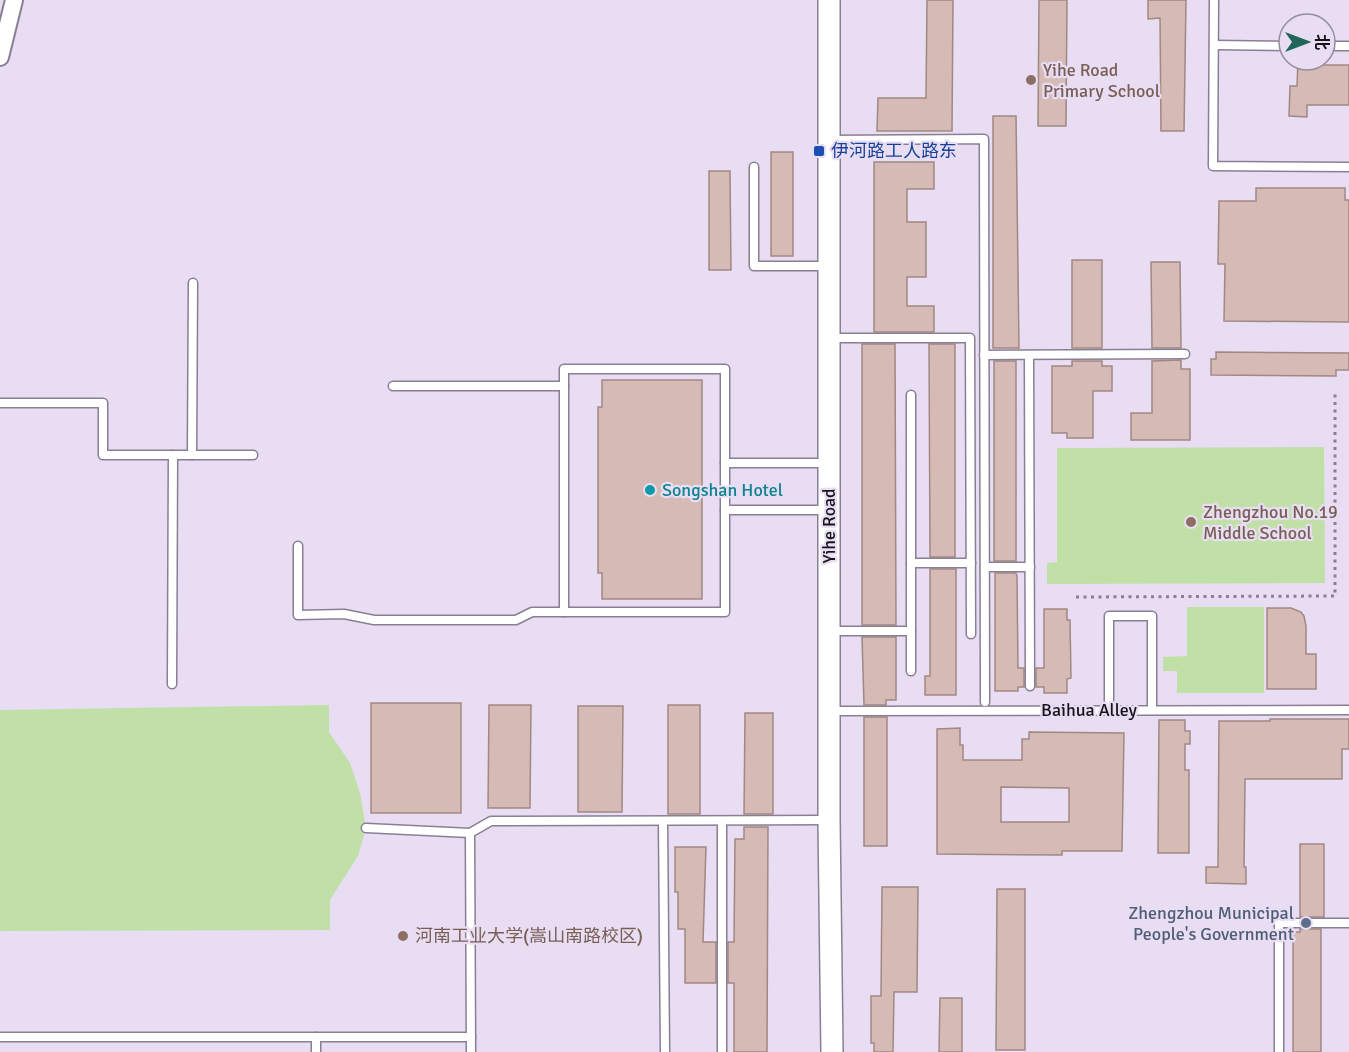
<svg xmlns="http://www.w3.org/2000/svg" width="1349" height="1052" font-family="Signika,'Noto Sans SC',sans-serif">
<rect width="100%" height="100%" fill="#e8ddf3"/>
<g fill="#c0e0a8">
<path d="M 1324,447 L 1325,583 L 1047,584 L 1047,563 L 1057,562 L 1057,448 Z"/>
<path d="M 1187,607 L 1264,607 L 1264,693 L 1177,693 L 1177,671 L 1163,671 L 1163,657 L 1187,656 Z"/>
<path d="M 329,705 L 329,732 L 350,763 L 360,793 L 366,828 L 358,856 L 330,900 L 330,930 L 0,931 L 0,710 Z"/>
</g>
<g fill="#d5bab5" stroke="#a18882" stroke-width="1.5" fill-rule="evenodd">
<path d="M 927,0 L 953,0 L 952,131 L 877,131 L 878,98 L 926,98 Z"/>
<path d="M 1039,0 L 1067,0 L 1066,126 L 1038,126 Z"/>
<path d="M 1148,0 L 1186,0 L 1184,131 L 1161,131 L 1160,18 L 1148,19 Z"/>
<path d="M 1298,60 L 1310,60 L 1316,65 L 1349,65 L 1349,105 L 1307,105 L 1307,117 L 1289,116 L 1290,86 L 1297,86 Z"/>
<path d="M 993,116 L 1016,116 L 1019,348 L 993,348 Z"/>
<rect x="771" y="152" width="22" height="104"/>
<path d="M 874,162 L 934,162 L 934,189 L 907,189 L 907,222 L 926,222 L 926,277 L 907,277 L 907,306 L 934,306 L 934,332 L 874,332 Z"/>
<path d="M 709,171 L 730,171 L 731,270 L 709,270 Z"/>
<path d="M 1256,188 L 1345,188 L 1345,200 L 1349,200 L 1349,322 L 1224,321 L 1225,264 L 1218,264 L 1219,201 L 1256,201 Z"/>
<rect x="1072" y="260" width="30" height="88"/>
<path d="M 1151,262 L 1180,262 L 1181,348 L 1152,348 L 1152,346 Z"/>
<path d="M 862,344 L 895,344 L 896,625 L 862,625 Z"/>
<path d="M 929,344 L 955,344 L 955,557 L 930,557 Z"/>
<path d="M 1216,352 L 1349,353 L 1349,370 L 1336,370 L 1336,376 L 1211,375 L 1211,359 L 1216,359 Z"/>
<path d="M 1181,360 L 1181,369 L 1190,369 L 1190,440 L 1131,440 L 1131,413 L 1152,413 L 1152,361 Z"/>
<rect x="994" y="361" width="22" height="200"/>
<path d="M 1072,361 L 1102,361 L 1102,366 L 1112,366 L 1112,391 L 1093,391 L 1093,438 L 1067,438 L 1067,433 L 1052,433 L 1052,366 L 1072,366 Z"/>
<path d="M 602,380 L 702,380 L 702,599 L 602,599 L 602,573 L 598,573 L 598,407 L 602,407 Z"/>
<path d="M 930,569 L 956,569 L 956,695 L 925,695 L 925,676 L 930,676 Z"/>
<path d="M 995,573 L 1016,573 L 1017,576 L 1018,668 L 1024,668 L 1024,687 L 1018,687 L 1018,691 L 995,691 Z"/>
<path d="M 1267,608 L 1291,608 L 1301,612 L 1304,616 L 1306,626 L 1306,654 L 1316,654 L 1316,689 L 1267,689 Z"/>
<path d="M 1044,609 L 1067,609 L 1067,620 L 1070,620 L 1071,678 L 1067,679 L 1067,693 L 1044,693 L 1044,687 L 1036,687 L 1036,668 L 1044,668 Z"/>
<path d="M 862,637 L 896,637 L 896,700 L 886,700 L 886,705 L 864,705 Z"/>
<rect x="371" y="703" width="90" height="110"/>
<path d="M 489,705 L 531,705 L 530,808 L 488,808 Z"/>
<rect x="668" y="705" width="32" height="109"/>
<path d="M 578,706 L 623,706 L 622,812 L 578,812 Z"/>
<path d="M 745,713 L 773,713 L 773,814 L 744,814 Z"/>
<rect x="864" y="717" width="23" height="129"/>
<path d="M 1270,719 L 1349,719 L 1349,749 L 1342,749 L 1342,779 L 1245,779 L 1244,867 L 1246,867 L 1246,884 L 1206,883 L 1206,867 L 1218,867 L 1219,721 L 1270,721 Z"/>
<path d="M 1159,720 L 1185,720 L 1185,731 L 1190,731 L 1190,744 L 1185,744 L 1185,770 L 1189,770 L 1189,853 L 1158,853 Z"/>
<path d="M 960,728 L 960,745 L 963,745 L 963,760 L 1022,760 L 1022,739 L 1029,739 L 1029,732 L 1124,733 L 1122,851 L 1062,851 L 1062,855 L 937,854 L 937,729 ZM 1001,787 L 1069,788 L 1069,822 L 1001,822 Z"/>
<path d="M 744,827 L 768,827 L 767,1052 L 734,1052 L 734,983 L 728,983 L 728,942 L 734,942 L 735,839 L 744,839 Z"/>
<rect x="1300" y="844" width="24" height="73"/>
<path d="M 675,847 L 706,847 L 703,942 L 716,942 L 716,983 L 685,983 L 685,929 L 678,929 L 678,892 L 675,892 Z"/>
<path d="M 882,887 L 918,887 L 917,992 L 894,992 L 893,1052 L 874,1052 L 874,1043 L 871,1043 L 871,996 L 881,996 Z"/>
<path d="M 997,889 L 1025,889 L 1025,1050 L 996,1050 Z"/>
<path d="M 1300,929 L 1321,929 L 1321,1052 L 1293,1052 L 1293,932 L 1300,932 Z"/>
<path d="M 940,998 L 962,998 L 962,1052 L 939,1052 Z"/>
</g>
<g fill="none" stroke-linecap="round" stroke-linejoin="round">
<g stroke="#897f93" stroke-width="11">
<g id="service">
<path d="M 1214,0 L 1213,166 L 1349,167"/>
<path d="M 1214,45 L 1289,46"/>
<path d="M 1325,46 L 1349,46"/>
<path d="M 830,140 L 984,139 L 985,702"/>
<path d="M 754,167 L 754,266 L 828,266"/>
<path d="M 829,338 L 970,338 L 971,634"/>
<path d="M 984,355 L 1185,354"/>
<path d="M 1029,355 L 1030,686"/>
<rect x="564" y="369" width="161" height="243"/>
<path d="M 393,386 L 564,386"/>
<path d="M 911,395 L 911,671"/>
<path d="M 0,403 L 103,403 L 103,455 L 253,455"/>
<path d="M 192,455 L 193,283"/>
<path d="M 725,463 L 829,463"/>
<path d="M 725,510 L 829,510"/>
<path d="M 298,546 L 298,615 L 344,614 L 374,620 L 516,620 L 532,612 L 564,612"/>
<path d="M 911,563 L 971,563"/>
<path d="M 985,567 L 1030,567"/>
<path d="M 831,631 L 911,631"/>
<path d="M 172,684 L 173,455"/>
<path d="M 1109,710 L 1109,616 L 1152,616 L 1152,710"/>
<path d="M 830,711 L 1349,710"/>
<path d="M 663,821 L 665,1052"/>
<path d="M 722,821 L 722,1052"/>
<path d="M 366,828 L 470,833 L 491,821 L 829,820"/>
<path d="M 470,833 L 471,1052"/>
<path d="M 0,1037 L 471,1037"/>
<path d="M 316,1052 L 316,1037"/>
<path d="M 1279,1052 L 1279,923 L 1349,923"/>
</g>
</g>
<g stroke="#897f93" stroke-width="20">
<path id="minor" d="M 0,57 L 14,0"/>
</g>
<g stroke="#897f93" stroke-width="24">
<path id="tertiary" d="M 829,0 L 829,820 L 832,1052"/>
</g>
<path stroke="#888090" stroke-width="3" stroke-dasharray="3 4.5" stroke-linecap="butt" d="M 1076,597 L 1335,596 L 1335,390"/>
<use href="#service" stroke="#fff" stroke-width="8"/>
<use href="#minor" stroke="#fff" stroke-width="16"/>
<use href="#tertiary" stroke="#fff" stroke-width="21"/>
</g>
<g fill="#8d6e63" stroke="#e8ddf3" stroke-width="2">
<circle cx="1031" cy="80" r="6"/>
<circle cx="1191" cy="522" r="6"/>
<circle cx="403" cy="936" r="6"/>
</g>
<rect fill="#1a4fb4" stroke="#e8ddf3" stroke-width="2" x="813" y="145" width="12" height="12" rx="3"/>
<circle fill="#0f9aa8" stroke="#e8ddf3" stroke-width="2" cx="650" cy="490" r="6"/>
<circle fill="#5c6f8a" stroke="#e8ddf3" stroke-width="2" cx="1306" cy="923" r="6"/>
<g text-anchor="middle" dominant-baseline="central" stroke-width="4.5" stroke-linejoin="round" paint-order="stroke">
<g font-size="18" fill="#785e54" stroke="#e8ddf3" text-anchor="start">
<text x="1043" y="70">Yihe Road<tspan x="1043" dy="21">Primary School</tspan></text>
<text x="1203" y="512">Zhengzhou No.19<tspan x="1203" dy="21">Middle School</tspan></text>
<text x="415" y="936">河南工业大学(嵩山南路校区)</text>
</g>
<g font-size="18" fill="#164399" stroke="#e8ddf3" text-anchor="start">
<text x="831" y="151">伊河路工人路东</text>
</g>
<g font-size="18" fill="#0d838f" stroke="#e8ddf3" text-anchor="start">
<text x="662" y="490">Songshan Hotel</text>
</g>
<g font-size="18" fill="#18141c" stroke="#e8ddf3">
<text transform="translate(829 526) rotate(-90)">Yihe Road</text>
<text x="1089" y="710">Baihua Alley</text>
</g>
<g font-size="18" fill="#4e5e75" stroke="#e8ddf3" text-anchor="end">
<text x="1294" y="913">Zhengzhou Municipal<tspan x="1294" dy="21">People's Government</tspan></text>
</g>
</g>
<g transform="translate(1307 42) rotate(90)"><circle r="28" fill="#e8ddf3" stroke="#958d9d" stroke-width="1.5"/>
<path d="M0-4.5L10 22L0 15L-10 22Z" fill="#20665a"/>
<text y="-9" font-size="16" font-weight="bold" text-anchor="middle" fill="#18141c">北</text>
</g>
</svg>
